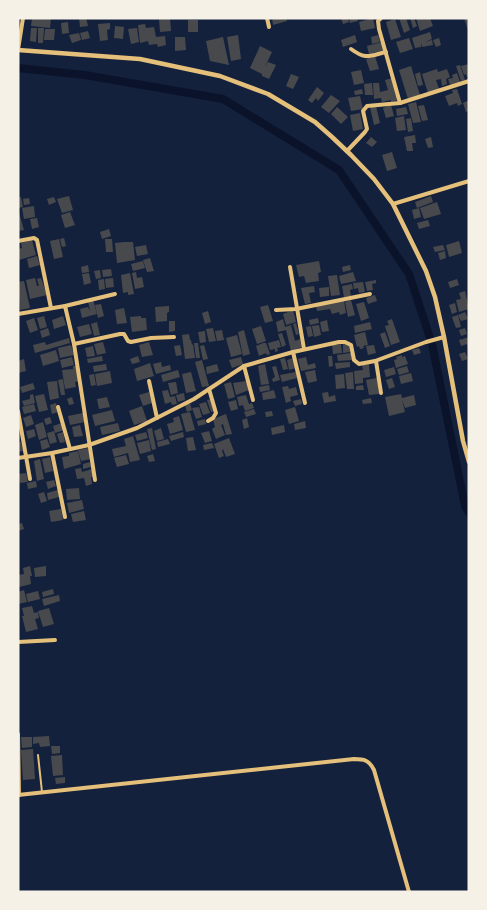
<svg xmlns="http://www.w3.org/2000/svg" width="487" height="910" font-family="'Source Serif 4',serif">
<rect width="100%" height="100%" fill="#14213d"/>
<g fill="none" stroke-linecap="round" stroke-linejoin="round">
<path stroke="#0b132b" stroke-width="8" d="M 18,68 L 85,75 L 223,99 L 339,170 L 409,274 L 432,344 L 465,506 L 469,513"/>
</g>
<g fill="#48494c">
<path d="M 32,18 L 51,18 L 50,28 L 31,26 Z"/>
<path d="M 79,18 L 86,18 L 88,26 L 80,27 Z"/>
<path d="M 170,18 L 171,31 L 160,32 L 159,19 Z"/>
<path d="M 272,18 L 286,18 L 287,21 L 273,25 Z"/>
<path d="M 341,18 L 348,18 L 349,22 L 343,24 Z"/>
<path d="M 349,18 L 357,18 L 358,21 L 350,23 Z"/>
<path d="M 373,18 L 375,28 L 361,31 L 359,22 Z"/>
<path d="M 399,18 L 406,18 L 410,30 L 404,33 Z"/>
<path d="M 410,18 L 414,18 L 417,26 L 413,28 Z"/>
<path d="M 416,18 L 430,18 L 433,26 L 420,31 Z"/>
<path d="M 464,18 L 469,18 L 469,33 Z"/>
<path d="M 395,19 L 401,37 L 391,40 L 386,22 Z"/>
<rect x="188" y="20" width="10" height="12"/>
<path d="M 68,22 L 69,33 L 62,34 L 61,23 Z"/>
<path d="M 110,23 L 110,29 L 107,30 L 108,40 L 100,41 L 98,24 Z"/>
<path d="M 145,24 L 146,28 L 154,27 L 156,37 L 165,36 L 166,45 L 158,47 L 157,44 L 149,45 L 148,41 L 140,43 L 138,25 Z"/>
<path d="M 115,26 L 124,27 L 123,39 L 114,38 Z"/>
<path d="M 31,28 L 37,28 L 36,42 L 30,41 Z"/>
<path d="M 38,28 L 44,28 L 43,43 L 38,43 Z"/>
<path d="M 137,28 L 139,42 L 131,44 L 128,29 Z"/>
<path d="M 45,29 L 55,29 L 54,40 L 44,40 Z"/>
<path d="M 88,31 L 90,38 L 82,40 L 80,33 Z"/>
<path d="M 430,32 L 432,39 L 425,42 L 432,40 L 433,45 L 422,47 L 421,43 L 421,47 L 415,48 L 412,38 Z"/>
<path d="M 79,33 L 81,40 L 72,43 L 69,35 Z"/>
<path d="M 238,35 L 241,59 L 231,61 L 227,37 Z"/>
<path d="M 355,35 L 357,42 L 343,47 L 341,40 Z"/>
<path d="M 378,35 L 380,42 L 372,44 L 371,37 Z"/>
<path d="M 175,37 L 185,37 L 186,50 L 175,51 Z"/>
<path d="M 223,37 L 229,65 L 210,61 L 206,41 Z"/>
<path d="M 409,38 L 413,49 L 400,53 L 396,42 Z"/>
<path d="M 439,38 L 441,45 L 436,47 L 433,40 Z"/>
<path d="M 382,42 L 384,50 L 369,54 L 367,46 Z"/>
<path d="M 260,46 L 272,52 L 265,67 L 268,62 L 276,65 L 269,79 L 262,76 L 262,74 L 250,68 Z"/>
<path d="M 375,56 L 379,69 L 370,71 L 366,59 Z"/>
<path d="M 469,64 L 469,81 L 466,74 L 464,75 L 461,66 Z"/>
<path d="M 460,65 L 465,80 L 461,81 L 456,66 Z"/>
<path d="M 411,66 L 420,95 L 408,99 L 399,70 Z"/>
<path d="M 437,69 L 438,72 L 447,69 L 450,77 L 446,79 L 447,84 L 442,86 L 441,79 L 436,80 L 439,89 L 428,93 L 422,74 Z"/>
<path d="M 361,70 L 364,83 L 354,85 L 351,72 Z"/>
<path d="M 420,72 L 423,85 L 418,86 L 415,74 Z"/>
<path d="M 457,73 L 460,82 L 450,85 L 448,79 L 453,78 L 452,75 Z"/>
<path d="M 291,74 L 299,77 L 293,89 L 286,86 Z"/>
<path d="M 393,78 L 398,100 L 391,102 L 391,100 L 382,102 L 381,98 L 374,99 L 373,83 L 379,83 L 380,92 L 388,90 L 385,80 Z"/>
<path d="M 372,83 L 373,95 L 365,95 L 364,84 Z"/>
<path d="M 317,87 L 324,93 L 318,101 L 316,98 L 312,103 L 308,100 Z"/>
<path d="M 362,89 L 363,94 L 355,95 L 354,91 Z"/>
<path d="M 457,89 L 462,104 L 458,106 L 457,103 L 449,106 L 445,96 L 453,93 L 452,90 Z"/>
<path d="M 331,95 L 340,101 L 329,113 L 321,107 Z"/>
<path d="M 360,96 L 363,109 L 351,111 L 348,98 Z"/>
<path d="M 469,100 L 469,111 L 466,112 L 463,103 Z"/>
<path d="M 416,102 L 421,122 L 413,123 L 408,104 Z"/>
<path d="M 391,105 L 394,116 L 386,118 L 383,108 Z"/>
<path d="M 424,105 L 428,120 L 422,121 L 418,106 Z"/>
<path d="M 376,106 L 380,123 L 374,125 L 370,107 Z"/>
<path d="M 337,107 L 348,117 L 341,124 L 331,114 Z"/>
<path d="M 406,107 L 408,114 L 397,116 L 396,109 Z"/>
<path d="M 360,113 L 363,129 L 353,131 L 350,115 Z"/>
<path d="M 404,116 L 406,130 L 397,131 L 395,118 Z"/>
<path d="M 411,118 L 413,131 L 408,132 L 406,119 Z"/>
<path d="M 415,135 L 416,143 L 412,143 L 413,151 L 407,151 L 404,137 Z"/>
<path d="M 371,137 L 377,142 L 372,147 L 366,143 Z"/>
<path d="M 431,137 L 433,147 L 428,148 L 425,139 Z"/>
<path d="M 392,152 L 397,168 L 387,171 L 382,155 Z"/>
<path d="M 69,196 L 73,210 L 62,213 L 57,199 Z"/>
<path d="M 431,196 L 433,202 L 417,208 L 415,202 Z"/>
<path d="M 21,197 L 23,207 L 18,208 L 18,198 Z"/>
<path d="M 54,197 L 56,202 L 49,205 L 47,199 Z"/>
<path d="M 29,198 L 30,204 L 24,205 L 23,199 Z"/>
<path d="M 437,202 L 441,214 L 424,219 L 420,208 Z"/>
<path d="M 34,206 L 35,217 L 24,219 L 22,208 Z"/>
<path d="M 419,208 L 421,217 L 414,219 L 412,210 Z"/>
<path d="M 18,209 L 24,230 L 18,231 Z"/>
<path d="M 70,212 L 75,225 L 65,228 L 61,215 Z"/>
<path d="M 37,218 L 39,227 L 32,229 L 30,219 Z"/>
<path d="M 428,220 L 430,226 L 419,229 L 417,223 Z"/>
<path d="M 109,229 L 111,236 L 102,239 L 100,232 Z"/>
<path d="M 64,238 L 66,246 L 62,247 L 60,239 Z"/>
<path d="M 59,239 L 63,257 L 54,259 L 50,241 Z"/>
<path d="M 105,239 L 112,239 L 113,252 L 106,252 Z"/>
<path d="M 32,240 L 36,255 L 19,260 L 18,249 L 22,248 L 21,243 Z"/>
<path d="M 459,241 L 462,253 L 449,257 L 446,245 Z"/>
<path d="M 124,242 L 133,242 L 135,260 L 117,263 L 115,243 Z"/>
<path d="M 146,245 L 148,254 L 137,256 L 135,247 Z"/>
<path d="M 443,245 L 445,250 L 435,252 L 433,247 Z"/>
<path d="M 445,251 L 446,258 L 440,260 L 438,253 Z"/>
<path d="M 37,256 L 40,265 L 29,268 L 27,259 Z"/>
<path d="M 150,258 L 154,271 L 147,272 L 143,260 Z"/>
<path d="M 143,261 L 145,268 L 133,271 L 131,264 Z"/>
<path d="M 319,261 L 321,272 L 318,273 L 319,281 L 306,283 L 304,276 L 299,277 L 296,265 Z"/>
<path d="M 88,265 L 89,272 L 82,273 L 81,267 Z"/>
<path d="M 350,265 L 351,270 L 343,272 L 342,267 Z"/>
<path d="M 111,269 L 112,276 L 103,277 L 102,270 Z"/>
<path d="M 100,270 L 101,278 L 96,279 L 94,271 Z"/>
<path d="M 136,272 L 137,278 L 142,277 L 144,287 L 135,289 L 132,273 Z"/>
<path d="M 353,272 L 356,281 L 341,284 L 339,276 Z"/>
<path d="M 89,273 L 91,283 L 84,285 L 82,274 Z"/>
<path d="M 130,273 L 134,294 L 128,295 L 128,292 L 123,293 L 121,275 Z"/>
<path d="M 337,275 L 340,295 L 331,296 L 328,276 Z"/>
<path d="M 35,278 L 37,286 L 39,286 L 37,279 L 41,278 L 47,295 L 30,299 L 26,280 Z"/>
<path d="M 113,278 L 114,287 L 106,288 L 105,279 Z"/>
<path d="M 104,279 L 105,289 L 99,290 L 98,280 Z"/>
<path d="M 457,279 L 459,285 L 450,288 L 448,282 Z"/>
<path d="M 376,280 L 376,283 L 372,284 L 373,290 L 367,291 L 365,282 Z"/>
<path d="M 24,281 L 30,308 L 20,310 L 18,282 Z"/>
<path d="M 363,282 L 365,292 L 359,293 L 358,288 L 354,289 L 353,283 Z"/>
<path d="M 352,284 L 353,289 L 350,290 L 351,296 L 344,297 L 342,286 Z"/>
<path d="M 314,286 L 315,292 L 309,293 L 311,303 L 305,304 L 301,288 Z"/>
<path d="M 329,287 L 329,296 L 320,297 L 319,288 Z"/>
<path d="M 465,291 L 469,309 L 459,312 L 456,300 L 461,299 L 459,293 Z"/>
<path d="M 375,295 L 377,301 L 368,304 L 366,298 Z"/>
<path d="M 93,299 L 97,314 L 82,318 L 80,309 L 88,307 L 90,311 L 88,301 Z"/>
<path d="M 351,300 L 355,315 L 348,317 L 345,302 Z"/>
<path d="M 344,301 L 346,313 L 340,315 L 339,312 L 332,314 L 330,309 L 317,311 L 316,306 Z"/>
<path d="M 364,302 L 369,318 L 361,321 L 356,304 Z"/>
<path d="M 455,303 L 457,312 L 452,314 L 449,305 Z"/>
<path d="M 101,304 L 104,316 L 98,318 L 95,305 Z"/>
<path d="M 268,305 L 273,321 L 265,323 L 260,307 Z"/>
<path d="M 169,306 L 169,312 L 167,313 L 167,321 L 156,322 L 155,307 Z"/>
<path d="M 124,308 L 127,323 L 117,324 L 115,310 Z"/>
<path d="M 293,310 L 296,322 L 286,325 L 283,314 Z"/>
<path d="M 208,311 L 211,322 L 205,324 L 202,313 Z"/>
<path d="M 465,312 L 468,319 L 461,321 L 458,315 Z"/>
<path d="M 458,315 L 461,327 L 456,328 L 452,317 Z"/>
<path d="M 44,316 L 47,327 L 40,329 L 37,318 Z"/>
<path d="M 63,316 L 66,325 L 54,329 L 52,320 Z"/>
<path d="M 141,316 L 141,318 L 146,318 L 147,330 L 132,332 L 130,317 Z"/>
<path d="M 34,318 L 38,330 L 30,333 L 26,321 Z"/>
<path d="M 318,318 L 319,323 L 310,325 L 309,320 Z"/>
<path d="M 283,319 L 285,327 L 291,325 L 295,341 L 300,339 L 302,347 L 291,351 L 286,330 L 278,332 L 276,322 Z"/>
<path d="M 392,319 L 400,342 L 391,345 L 385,326 L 389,325 L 387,321 Z"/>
<path d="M 327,320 L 329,331 L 322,332 L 320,322 Z"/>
<path d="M 169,321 L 175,321 L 175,331 L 169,332 Z"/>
<path d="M 97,322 L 100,335 L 94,336 L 91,324 Z"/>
<path d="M 370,322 L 372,329 L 355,333 L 354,326 Z"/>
<path d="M 296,323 L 299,334 L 296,335 L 293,324 Z"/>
<path d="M 89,324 L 92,334 L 80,337 L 77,327 Z"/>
<path d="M 319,325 L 321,335 L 314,337 L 312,326 Z"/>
<path d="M 261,326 L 266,341 L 257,344 L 252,329 Z"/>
<path d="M 311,326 L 313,336 L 308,337 L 306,327 Z"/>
<path d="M 48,328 L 50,335 L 42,338 L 40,331 Z"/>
<path d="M 213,328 L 216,341 L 209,342 L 206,329 Z"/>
<path d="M 465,328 L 467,334 L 461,336 L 459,330 Z"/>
<path d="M 222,330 L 224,340 L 217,341 L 215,331 Z"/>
<path d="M 244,330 L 250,354 L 243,356 L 238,332 Z"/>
<path d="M 205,331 L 206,342 L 200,343 L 198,332 Z"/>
<path d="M 365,332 L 368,345 L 363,346 L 364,348 L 360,349 L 359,346 L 357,347 L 354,335 Z"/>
<path d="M 385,332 L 390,346 L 385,348 L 380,334 Z"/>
<path d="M 282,333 L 286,345 L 282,347 L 278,334 Z"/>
<path d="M 189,334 L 190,340 L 191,340 L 192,345 L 193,344 L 195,358 L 185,359 L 182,335 Z"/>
<path d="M 237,335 L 242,354 L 231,357 L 226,338 Z"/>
<path d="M 469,337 L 469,350 L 467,344 L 461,346 L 459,340 Z"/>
<path d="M 69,338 L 70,343 L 35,353 L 33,345 L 45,342 L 46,345 Z"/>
<path d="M 279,340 L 281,347 L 277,348 L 278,351 L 275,352 L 275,349 L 270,350 L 268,343 Z"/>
<path d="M 103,342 L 106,353 L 97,355 L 94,344 Z"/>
<path d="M 149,342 L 153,355 L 142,357 L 139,345 Z"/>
<path d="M 194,343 L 198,343 L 200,358 L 196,358 Z"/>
<path d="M 263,343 L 266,343 L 270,354 L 267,355 L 266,353 L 259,356 L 256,346 Z"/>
<path d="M 341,344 L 342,353 L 333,354 L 332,345 Z"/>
<path d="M 343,344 L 349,344 L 350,352 L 343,353 Z"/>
<path d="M 71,345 L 74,355 L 60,358 L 58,348 Z"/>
<path d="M 180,345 L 182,355 L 176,356 L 174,346 Z"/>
<path d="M 204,345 L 208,359 L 203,360 L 200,346 Z"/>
<path d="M 374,345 L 376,353 L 368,355 L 366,346 Z"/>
<path d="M 93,346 L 95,356 L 87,357 L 85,348 Z"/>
<path d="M 419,348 L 421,353 L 414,355 L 412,350 Z"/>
<path d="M 56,350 L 59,361 L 43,366 L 40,355 Z"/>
<path d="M 465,352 L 468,359 L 462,361 L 459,354 Z"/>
<path d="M 351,353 L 352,360 L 338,361 L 337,355 Z"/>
<path d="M 402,355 L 402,357 L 405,356 L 408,364 L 396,368 L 394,360 L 397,359 L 396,357 Z"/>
<path d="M 102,356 L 103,361 L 88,363 L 87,359 Z"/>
<path d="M 138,356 L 140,362 L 132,364 L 130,359 Z"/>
<path d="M 328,356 L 332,356 L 333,366 L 329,367 Z"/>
<path d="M 72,357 L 74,365 L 62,368 L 60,360 Z"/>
<path d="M 241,357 L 243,364 L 232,368 L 229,360 Z"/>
<path d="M 306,357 L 308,365 L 315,363 L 316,368 L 301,371 L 298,359 Z"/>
<path d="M 285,358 L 288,369 L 283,370 L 280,359 Z"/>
<path d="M 293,358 L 296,368 L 289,370 L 287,360 Z"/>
<path d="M 24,359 L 26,371 L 18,373 L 18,361 Z"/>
<path d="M 202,360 L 209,386 L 202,387 L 195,362 Z"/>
<path d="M 161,362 L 162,367 L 170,365 L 171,370 L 156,374 L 153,364 Z"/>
<path d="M 350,362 L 350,367 L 336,369 L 335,363 Z"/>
<path d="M 150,363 L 154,376 L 137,381 L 134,369 Z"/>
<path d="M 106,364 L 107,370 L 94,372 L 93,366 Z"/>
<path d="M 217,364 L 219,371 L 207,374 L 206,367 Z"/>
<path d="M 265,364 L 269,384 L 261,385 L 258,366 Z"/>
<path d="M 369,364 L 370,377 L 363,378 L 363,383 L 355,384 L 354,371 L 363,370 L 362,365 Z"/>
<path d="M 73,366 L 77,366 L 80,381 L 75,382 L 76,387 L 65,389 L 62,370 L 73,369 Z"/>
<path d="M 276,366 L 280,380 L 273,382 L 272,379 L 275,377 L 272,367 Z"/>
<path d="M 407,366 L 409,372 L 399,375 L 397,369 Z"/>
<path d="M 394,367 L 396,374 L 386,377 L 384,370 Z"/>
<path d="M 178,370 L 180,377 L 163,382 L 161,375 Z"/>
<path d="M 315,370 L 317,381 L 308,383 L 305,372 Z"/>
<path d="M 110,371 L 112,383 L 97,386 L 95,374 Z"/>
<path d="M 191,372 L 196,391 L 186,393 L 182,374 Z"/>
<path d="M 296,372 L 297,378 L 282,382 L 280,375 Z"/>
<path d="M 353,372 L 354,389 L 347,389 L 345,373 Z"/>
<path d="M 411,373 L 413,381 L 401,384 L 399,376 Z"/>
<path d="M 94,374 L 96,385 L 91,386 L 89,375 Z"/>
<path d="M 344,374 L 345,388 L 336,389 L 335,375 Z"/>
<path d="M 377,378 L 379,394 L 369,395 L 366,380 Z"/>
<path d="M 392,378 L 395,387 L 389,389 L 386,380 Z"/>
<path d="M 63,379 L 65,395 L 61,395 L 58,380 Z"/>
<path d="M 57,381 L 59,398 L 50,400 L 47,382 Z"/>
<path d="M 246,381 L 249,390 L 236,395 L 233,383 Z"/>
<path d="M 176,382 L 178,393 L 171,395 L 168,383 Z"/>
<path d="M 231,382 L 235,397 L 228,399 L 224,384 Z"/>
<path d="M 33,383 L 35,389 L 22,393 L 20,387 Z"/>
<path d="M 269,385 L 270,390 L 260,392 L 259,387 Z"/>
<path d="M 363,385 L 364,390 L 356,390 L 356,386 Z"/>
<path d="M 288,386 L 289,389 L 296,387 L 298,395 L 290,397 L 291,401 L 286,403 L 282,387 Z"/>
<path d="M 168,390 L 170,397 L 175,396 L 177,404 L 172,405 L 171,402 L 165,404 L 162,391 Z"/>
<path d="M 274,390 L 276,398 L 263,400 L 262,393 Z"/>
<path d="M 149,392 L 152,403 L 143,406 L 139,395 Z"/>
<path d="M 328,392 L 329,397 L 335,395 L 336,401 L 324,403 L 322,393 Z"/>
<path d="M 184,393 L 185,400 L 178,402 L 176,395 Z"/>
<path d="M 33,394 L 35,403 L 24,406 L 22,401 L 30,399 L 30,395 Z"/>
<path d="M 44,394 L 48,410 L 39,412 L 35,396 Z"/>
<path d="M 401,394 L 402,398 L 414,395 L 416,405 L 405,408 L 402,400 L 405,412 L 389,416 L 385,397 Z"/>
<path d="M 246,395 L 249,404 L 252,403 L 254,408 L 245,411 L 243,405 L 239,406 L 237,397 Z"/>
<path d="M 72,397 L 74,404 L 69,405 L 67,399 Z"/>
<path d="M 107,397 L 110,407 L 99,409 L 97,399 Z"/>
<path d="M 371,398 L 372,403 L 363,404 L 362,400 Z"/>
<path d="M 211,399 L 215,411 L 211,412 L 207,400 Z"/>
<path d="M 301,399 L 302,404 L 295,406 L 293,401 Z"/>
<path d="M 236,400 L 238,409 L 231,411 L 228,402 Z"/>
<path d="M 206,402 L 210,413 L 203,415 L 199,404 Z"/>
<path d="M 56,403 L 58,412 L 52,414 L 50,405 Z"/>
<path d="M 190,403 L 192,410 L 187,412 L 185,405 Z"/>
<path d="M 34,404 L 36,411 L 24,414 L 22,407 Z"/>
<path d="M 142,406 L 147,421 L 134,425 L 129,411 Z"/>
<path d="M 199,407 L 202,417 L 196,419 L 192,408 Z"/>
<path d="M 295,407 L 299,421 L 289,424 L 285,410 Z"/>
<path d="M 254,409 L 256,414 L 246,417 L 244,412 Z"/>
<path d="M 112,410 L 115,421 L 95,426 L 92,415 Z"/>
<path d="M 272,411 L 273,416 L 266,417 L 265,412 Z"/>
<path d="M 190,412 L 195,430 L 186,432 L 181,414 Z"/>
<path d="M 83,413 L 85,422 L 70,425 L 68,416 Z"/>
<path d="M 226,414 L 232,434 L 226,435 L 223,424 L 221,425 L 225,435 L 216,439 L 212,429 L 215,427 L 213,419 Z"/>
<path d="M 31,415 L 34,424 L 26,427 L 23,418 Z"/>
<path d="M 179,416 L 183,430 L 170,434 L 167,424 L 174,422 L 173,418 Z"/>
<path d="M 50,417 L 52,423 L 46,425 L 44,419 Z"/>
<path d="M 247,418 L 249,427 L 244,429 L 242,420 Z"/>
<path d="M 205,419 L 206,424 L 198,426 L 197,421 Z"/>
<path d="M 305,421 L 306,428 L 295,430 L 294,424 Z"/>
<path d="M 43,422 L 47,437 L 39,440 L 35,425 Z"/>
<path d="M 62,423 L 64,430 L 55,433 L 53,426 Z"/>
<path d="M 118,423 L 120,431 L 102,435 L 100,427 Z"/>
<path d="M 80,425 L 83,436 L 74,437 L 72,427 Z"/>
<path d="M 284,425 L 285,432 L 272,435 L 271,428 Z"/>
<path d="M 152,428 L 156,449 L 152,450 L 147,429 Z"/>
<path d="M 161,428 L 164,439 L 157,441 L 154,431 Z"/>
<path d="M 34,429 L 36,436 L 28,439 L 26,431 Z"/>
<path d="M 54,431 L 57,442 L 50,444 L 47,433 Z"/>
<path d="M 209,431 L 212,441 L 205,443 L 201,433 Z"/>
<path d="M 63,432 L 65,442 L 60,443 L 57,434 Z"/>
<path d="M 146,432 L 148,438 L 137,441 L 135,435 Z"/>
<path d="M 183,432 L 184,437 L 171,441 L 169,436 Z"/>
<path d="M 133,436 L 140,460 L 130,462 L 128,453 L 114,457 L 112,449 L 126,446 L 124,439 Z"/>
<path d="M 193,437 L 196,450 L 188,451 L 186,438 Z"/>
<path d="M 229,438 L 235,454 L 226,457 L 223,449 L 222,451 L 224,456 L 219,458 L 214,444 Z"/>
<path d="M 47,439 L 50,447 L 42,450 L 40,441 Z"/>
<path d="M 168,439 L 170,444 L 158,447 L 157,442 Z"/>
<path d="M 149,440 L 151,451 L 140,454 L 137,443 Z"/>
<path d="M 21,442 L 23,451 L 18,452 L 18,443 Z"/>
<path d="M 212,443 L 214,448 L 204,450 L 203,445 Z"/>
<path d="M 88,448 L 91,459 L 81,461 L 78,450 Z"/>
<path d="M 78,451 L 81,464 L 64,469 L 62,457 L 69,456 L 69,453 Z"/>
<path d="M 153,454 L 155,461 L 149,462 L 147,456 Z"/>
<path d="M 126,455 L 129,464 L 117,467 L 114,458 Z"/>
<path d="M 50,457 L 53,471 L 45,473 L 42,459 Z"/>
<path d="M 40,459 L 44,479 L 37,481 L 34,461 Z"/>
<path d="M 90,462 L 91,467 L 83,469 L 83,464 Z"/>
<path d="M 81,468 L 82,472 L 92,469 L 93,477 L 91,477 L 92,484 L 86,486 L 84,478 L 77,479 L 75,469 Z"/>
<path d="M 26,473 L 28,482 L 20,483 L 18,474 Z"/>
<path d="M 54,480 L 56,486 L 48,489 L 46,482 Z"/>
<path d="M 36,481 L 37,487 L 28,489 L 27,483 Z"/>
<path d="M 79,488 L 80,499 L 67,500 L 66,489 Z"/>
<path d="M 58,490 L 59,497 L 48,500 L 47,493 Z"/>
<path d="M 44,492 L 47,501 L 41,503 L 38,494 Z"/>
<path d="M 82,500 L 84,509 L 69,513 L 67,503 Z"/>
<path d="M 61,509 L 63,520 L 51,522 L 49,511 Z"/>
<path d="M 84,511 L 86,520 L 73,522 L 71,514 Z"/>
<path d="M 22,523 L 24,529 L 18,531 L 18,524 Z"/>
<path d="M 30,566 L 32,576 L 30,576 L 31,584 L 19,587 L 18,575 L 24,574 L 23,568 Z"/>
<path d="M 46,566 L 46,576 L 35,577 L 34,568 Z"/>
<path d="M 53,589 L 54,594 L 43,597 L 42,592 Z"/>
<path d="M 24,590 L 27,602 L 18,604 L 18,592 Z"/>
<path d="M 38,591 L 40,599 L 28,602 L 26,594 Z"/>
<path d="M 59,595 L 60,601 L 44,606 L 42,599 Z"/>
<path d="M 32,606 L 34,613 L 38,612 L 39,618 L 35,619 L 38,629 L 26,632 L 22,616 L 24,616 L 22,608 Z"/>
<path d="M 49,608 L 54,624 L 43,627 L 38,611 Z"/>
<path d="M 49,736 L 50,746 L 40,747 L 39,743 L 33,744 L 33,737 Z"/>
<path d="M 21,737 L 32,737 L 32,747 L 22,748 Z"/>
<path d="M 51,746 L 60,746 L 60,753 L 52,754 Z"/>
<path d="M 33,749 L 35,779 L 23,780 L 21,750 Z"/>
<path d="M 62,755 L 63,775 L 53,776 L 51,756 Z"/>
<path d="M 65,777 L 65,783 L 56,784 L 55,778 Z"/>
</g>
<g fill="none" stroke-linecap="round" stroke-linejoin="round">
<path stroke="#e5c07b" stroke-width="2" d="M 38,755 L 42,792"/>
<g stroke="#e5c07b" stroke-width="4">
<path d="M 267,18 L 269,27"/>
<path d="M 381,18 L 378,21 L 379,29 L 400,103"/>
<path d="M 351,49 C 366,60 369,56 386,52"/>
<path d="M 18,50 L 23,18"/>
<path d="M 347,151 L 365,132 L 367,129 L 363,111 L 367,106 L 400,103 L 469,81"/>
<path d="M 393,204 L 469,181"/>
<path d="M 18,241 L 34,238 L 37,240 L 51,308"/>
<path d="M 290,267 L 304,349"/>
<path d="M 65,306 L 115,294"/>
<path d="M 276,310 L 296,309 L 370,294"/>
<path d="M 18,314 L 65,306 L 74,344 L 95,480"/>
<path d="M 74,344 L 120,334 L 124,334 L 128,341 L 131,342 L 151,338 L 174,337"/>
<path d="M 293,352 L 305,403"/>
<path d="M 376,361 L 381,393"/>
<path d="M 244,366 L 253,400"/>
<path d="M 149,381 L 157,418"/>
<path d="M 58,407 L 70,449"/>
<path d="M 18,411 L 30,479"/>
<path d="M 208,421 L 213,418 L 216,413 L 209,389"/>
<path d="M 52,453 L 65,517"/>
<path d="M 18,458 L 52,453 L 89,445 L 137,428 L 194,399 L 244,366 L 293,352 L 339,342 L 345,342 L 351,345 L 354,360 L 359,364 L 375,361 L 426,342 L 444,337"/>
<path d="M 18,642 L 55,640"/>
<path d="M 18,734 L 19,795"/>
<path d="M 18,795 L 354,759 C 364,759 369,760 374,770 L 409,892"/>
</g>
<path stroke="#e5c07b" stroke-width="4.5" d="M 18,50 L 140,59 L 220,76 L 268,94 L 315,122 L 332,137 L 351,155 L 374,179 L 393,204 L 426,271 L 435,297 L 444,337 L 463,441 L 469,462"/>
</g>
<rect width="487" height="910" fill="none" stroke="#f6f1e7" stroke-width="39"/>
</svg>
